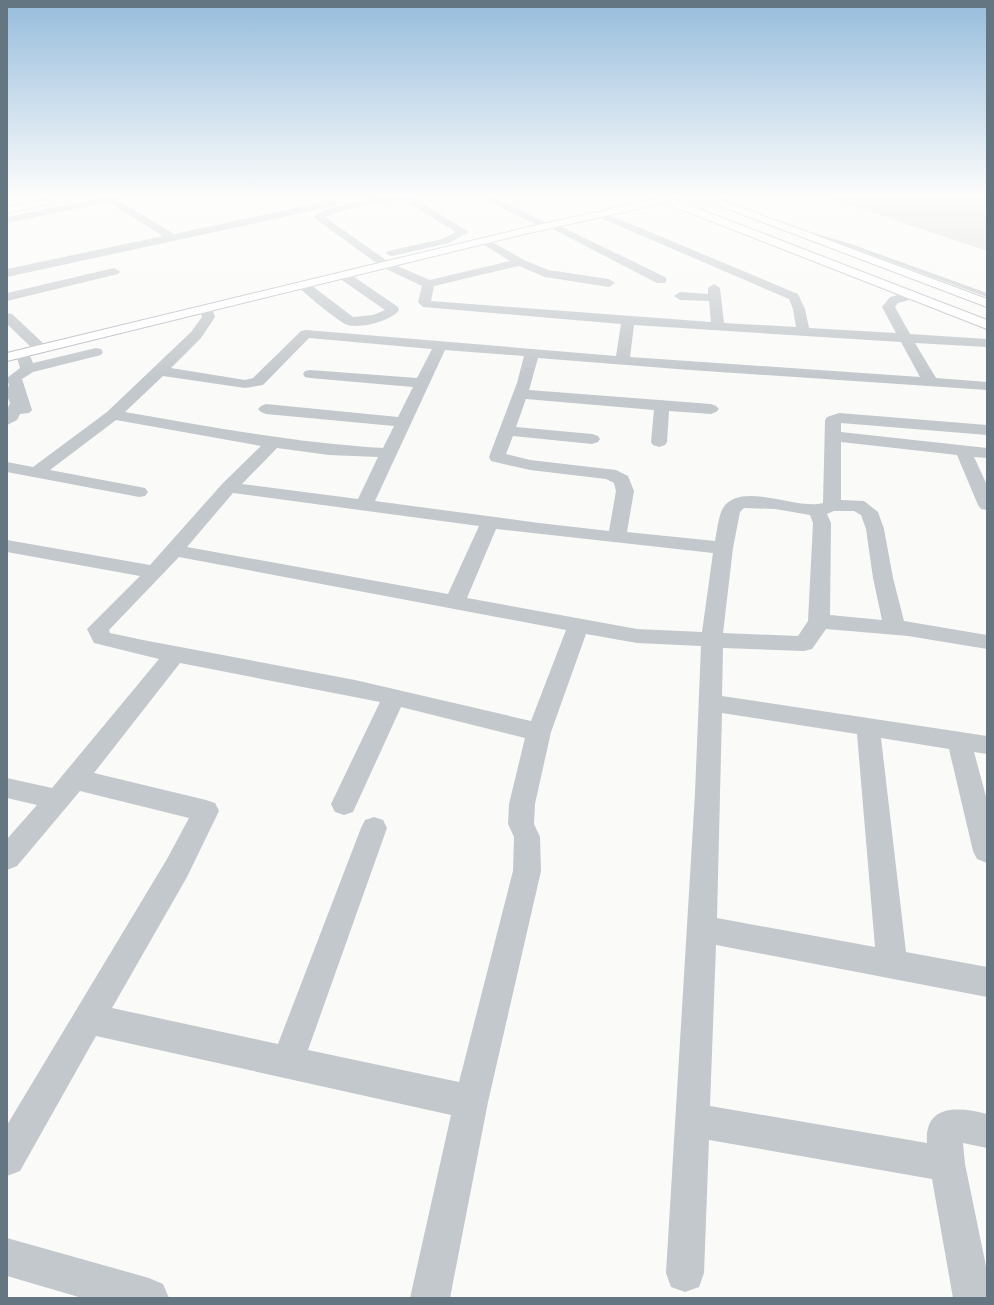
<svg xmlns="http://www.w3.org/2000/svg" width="994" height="1305" font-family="Cabin,sans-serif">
<rect width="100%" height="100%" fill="#fafaf8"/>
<path fill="#dadfd7" d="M 823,196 L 987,196 L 987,251 Z"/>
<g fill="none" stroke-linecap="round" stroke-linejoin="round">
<g stroke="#b3babf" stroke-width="2">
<g id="secondary">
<path d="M 61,196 L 79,196 L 74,199 L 7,213 L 7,207 Z"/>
<path d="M 654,196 L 677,196 L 679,198 L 676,200 L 987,320 L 987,329 L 665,203 L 520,235 L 7,361 L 7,353 L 520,229 L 655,199 Z"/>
<path d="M 697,196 L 710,196 L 987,299 L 987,307 L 699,198 Z"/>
</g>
</g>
<path fill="#c3c8cc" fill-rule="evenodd" d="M 797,228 L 851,244 L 987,293 L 987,297 L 847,246 L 795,231 L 795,229 Z"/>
<g fill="#c3c8cc" fill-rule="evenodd">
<path d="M 100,196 L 111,196 L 174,234 L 334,200 L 339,203 L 334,206 L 7,277 L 7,269 L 163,236 L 108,202 L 7,223 L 7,217 L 101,198 Z"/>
<path d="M 387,196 L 410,196 L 469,232 L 449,243 L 392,256 L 388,255 L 386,253 L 388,251 L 442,239 L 456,232 L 405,201 C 386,199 342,209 325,217 L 390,263 L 430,280 L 510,261 L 481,243 L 480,241 L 485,238 L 524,260 L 548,270 L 609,279 L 615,283 L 609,287 L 545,277 L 519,266 L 434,286 L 431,301 L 711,322 L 709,301 L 680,300 L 674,296 L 680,292 L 708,294 L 708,288 L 714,284 L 720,288 L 724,323 L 796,327 L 793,309 L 789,299 L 596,216 L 595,214 L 596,212 L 600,211 L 798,294 L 805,309 L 809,328 L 896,333 L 882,307 L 890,297 L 913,291 L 919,295 L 917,298 L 898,303 L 895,307 L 910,334 L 987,339 L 987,347 L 915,343 L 936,378 L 987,382 L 987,390 L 690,370 L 538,358 L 529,390 L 711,404 L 716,406 L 719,409 L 716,412 L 711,414 L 669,411 L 667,442 L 665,445 L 659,447 L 653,445 L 651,442 L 654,410 L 526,399 L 516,427 L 592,434 L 598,436 L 600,439 L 598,442 L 592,444 L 513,436 L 506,454 L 530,460 L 616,470 L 628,476 L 634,491 L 627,532 L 715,541 C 717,531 718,517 723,508 C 741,480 798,511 823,503 L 825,420 L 827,417 L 839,413 L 987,425 L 987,435 L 841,423 L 841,432 L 987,448 L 987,458 L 974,457 L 987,485 L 987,510 L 981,509 L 978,505 L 957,455 L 841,442 L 841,500 L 864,501 L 878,512 L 884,529 L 893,578 L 904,621 L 987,635 L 987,649 L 908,636 L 826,629 L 812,649 L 804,651 L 723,648 L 722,696 L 987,736 L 987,754 L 974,752 L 987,800 L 987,863 L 977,859 L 973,851 L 949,749 L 881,738 L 906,952 L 987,967 L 987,997 L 716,945 L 710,1106 L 927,1143 C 924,1103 960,1107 987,1114 L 987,1148 L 963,1143 L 965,1164 L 987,1271 L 987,1298 L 953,1298 L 932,1179 L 709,1140 L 704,1273 L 699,1287 L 685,1292 L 671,1287 L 666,1273 L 695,793 L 701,646 L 637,643 L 586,634 L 551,732 L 535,804 L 534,824 L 540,837 L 541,871 L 488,1102 L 450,1298 L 410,1298 L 451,1115 L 96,1036 L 20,1171 L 7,1176 L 7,1125 L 167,859 L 189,818 L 80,791 L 17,866 L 7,870 L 7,839 L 37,805 L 7,798 L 7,778 L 52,788 L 159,659 L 94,643 L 87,629 L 140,576 L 7,552 L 7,540 L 150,565 L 223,483 L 261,446 L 116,420 L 50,470 L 145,488 L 148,492 L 145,496 L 139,497 L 7,472 L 7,462 L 33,467 L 107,412 L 191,332 L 202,317 L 200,309 L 206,305 L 211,306 L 215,317 L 201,338 L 171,368 L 245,380 L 253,378 L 301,331 L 306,330 L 616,356 L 621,324 L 423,307 L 418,302 L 422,286 L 382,267 L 313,217 L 326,209 ZM 634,325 L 901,342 L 920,377 L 630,357 ZM 309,338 L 432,349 L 417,378 L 310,370 L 305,371 L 303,374 L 305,377 L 310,378 L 413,387 L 398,417 L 266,404 L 261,406 L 258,409 L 261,412 L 266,414 L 394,426 L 383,448 C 295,443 212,427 125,412 L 163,376 L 245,388 L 263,385 ZM 445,350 L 524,356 L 517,383 L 489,457 L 491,461 L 530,470 L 606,479 L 614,483 L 616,491 L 609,531 L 539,523 L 375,501 ZM 277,448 L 329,455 L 378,457 L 358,499 L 242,484 ZM 233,493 L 479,526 L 448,594 L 187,547 ZM 744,508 L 775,509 L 810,515 L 813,523 L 808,621 L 798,636 L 723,633 L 733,548 L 740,512 ZM 834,511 L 854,511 L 861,515 L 866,529 L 873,578 L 882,620 L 830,615 L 831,523 L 827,514 ZM 496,529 L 713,553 L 702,632 L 637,629 L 467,598 ZM 179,557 L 566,630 L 531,721 L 355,680 L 143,640 L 110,633 L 109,630 ZM 180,663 L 380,702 L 331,804 L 335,812 L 344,815 L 353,812 L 401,707 L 525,738 L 509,804 L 508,824 L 514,837 L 513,871 L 459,1082 L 308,1050 L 387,828 L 383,820 L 374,817 L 365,820 L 361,828 L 278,1044 L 112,1008 L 187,877 L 219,811 L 215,803 L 206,800 L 94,773 ZM 722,713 L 857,734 L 875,947 L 717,918 Z"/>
<path d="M 486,196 L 496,196 L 496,198 L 546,223 L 554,223 L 665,277 L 667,280 L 665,283 L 657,283 L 545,225 L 537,225 L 490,202 Z"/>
<path d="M 114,268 L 118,270 L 120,272 L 118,274 L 7,301 L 7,293 Z"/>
<path d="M 343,271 L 347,272 L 398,307 L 399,310 C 392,321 357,330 345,324 C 336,319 302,292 297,285 L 303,281 L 307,282 L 353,317 L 373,315 L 385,310 L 339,278 L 337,275 Z"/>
<path d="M 7,313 L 12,314 L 46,346 L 48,349 L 46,352 L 36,352 L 7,324 Z"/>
<path d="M 96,348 L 101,349 L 103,352 L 101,355 L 33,372 L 22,379 L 32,410 L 29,413 L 20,414 L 17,420 L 7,425 L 7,410 L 10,403 L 7,396 L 7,387 L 9,386 L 7,378 L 20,368 L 16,354 L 18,351 L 28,351 L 33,363 Z"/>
<path d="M 7,1238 L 149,1278 L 163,1284 L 169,1298 L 82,1298 L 7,1276 Z"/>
</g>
<use href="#secondary" fill="#fff" fill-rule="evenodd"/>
</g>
<linearGradient id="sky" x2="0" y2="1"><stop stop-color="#96bcdc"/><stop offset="0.52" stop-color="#fdfdfc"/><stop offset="1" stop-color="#fdfdfc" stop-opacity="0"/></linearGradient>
<rect width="994" height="378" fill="url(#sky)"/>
<rect width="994" height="1305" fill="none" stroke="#657683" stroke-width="16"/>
</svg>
